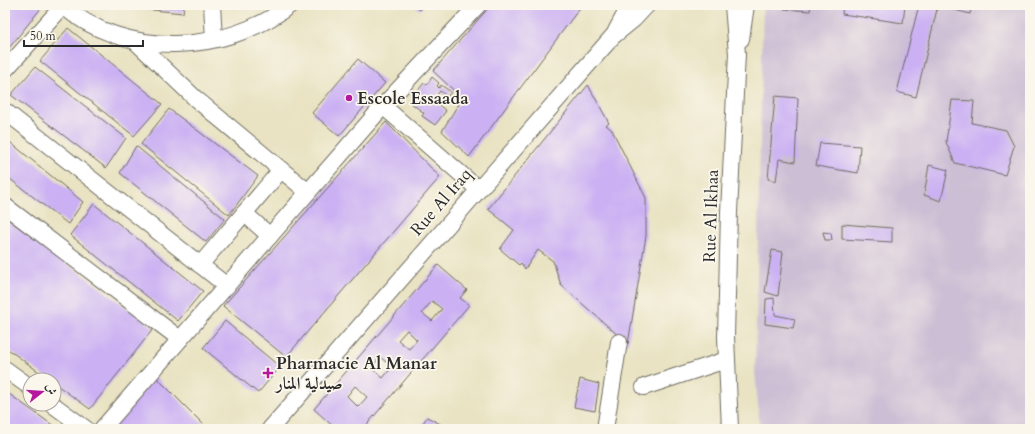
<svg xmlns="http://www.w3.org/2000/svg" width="1035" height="434" font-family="Cardo,Amiri,serif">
<rect width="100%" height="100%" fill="#fbf7ec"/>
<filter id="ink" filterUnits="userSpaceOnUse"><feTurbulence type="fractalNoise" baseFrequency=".025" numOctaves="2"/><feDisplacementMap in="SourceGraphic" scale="8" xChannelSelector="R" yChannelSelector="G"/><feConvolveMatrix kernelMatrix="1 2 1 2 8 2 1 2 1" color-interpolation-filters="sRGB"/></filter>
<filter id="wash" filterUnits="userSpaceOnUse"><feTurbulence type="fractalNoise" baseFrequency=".012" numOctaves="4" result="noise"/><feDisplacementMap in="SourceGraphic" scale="16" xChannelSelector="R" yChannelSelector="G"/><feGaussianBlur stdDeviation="0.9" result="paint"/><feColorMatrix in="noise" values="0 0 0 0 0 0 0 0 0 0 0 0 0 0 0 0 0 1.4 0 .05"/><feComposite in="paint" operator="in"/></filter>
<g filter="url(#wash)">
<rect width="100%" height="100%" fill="#e9e3c3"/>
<path fill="#ccbed4" d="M 763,5 L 1030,5 L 1030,429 L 760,429 L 755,372 Z"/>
<g id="blocks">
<g fill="#cbb1f3" fill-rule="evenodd">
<path d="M 5,5 L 40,5 L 42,7 L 5,53 Z"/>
<path d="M 133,5 L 184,5 L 183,13 L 133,8 Z"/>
<path d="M 413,5 L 424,5 L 420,10 Z"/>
<path d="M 491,5 L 582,5 L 469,157 L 442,131 L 462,98 L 433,71 Z"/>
<path d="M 785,5 L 811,5 L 810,11 L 784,9 Z"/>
<path d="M 843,5 L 905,5 L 903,23 L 842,14 Z"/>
<path d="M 919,5 L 938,5 L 916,97 L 897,92 Z"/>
<path d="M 952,5 L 972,5 L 970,14 L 951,9 Z"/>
<path d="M 68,28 L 162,104 L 134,136 L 40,61 Z"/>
<path d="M 358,59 L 385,83 L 339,136 L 312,113 Z"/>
<path d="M 35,67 L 126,138 L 106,168 L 11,95 Z"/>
<path d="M 432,77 L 439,83 L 437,86 L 439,88 L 441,85 L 451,92 L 447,97 L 440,91 L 433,100 L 446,111 L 435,125 L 422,116 L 424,113 L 411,103 L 417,95 L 415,94 L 424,83 L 427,85 Z"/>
<path d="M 588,85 L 609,123 L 606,125 L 612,130 L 646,198 L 646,236 L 628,344 L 561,285 L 553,261 L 538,250 L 525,269 L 521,263 L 519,265 L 500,249 L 514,230 L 488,209 Z"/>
<path d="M 775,96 L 798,98 L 795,162 L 779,159 L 776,181 L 768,179 Z"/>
<path d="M 952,100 L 974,101 L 972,123 L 1006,130 L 1014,146 L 1005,175 L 955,163 L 946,142 Z"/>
<path d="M 169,109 L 258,176 L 229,215 L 141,144 Z"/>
<path d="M 386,122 L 440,177 L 286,357 L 223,306 Z"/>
<path d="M 5,138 L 83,202 L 68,224 L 5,175 Z"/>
<path d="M 820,143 L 860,146 L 858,173 L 816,166 Z"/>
<path d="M 136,146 L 225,219 L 206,242 L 120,173 Z"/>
<path d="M 929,165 L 948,170 L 941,201 L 924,195 Z"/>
<path d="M 94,204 L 203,291 L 178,321 L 70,235 Z"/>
<path d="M 5,217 L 154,328 L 90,409 L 54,383 L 54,380 L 50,380 L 5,347 Z"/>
<path d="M 842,224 L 892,228 L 892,242 L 842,239 Z"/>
<path d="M 823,232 L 831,233 L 832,240 L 825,240 Z"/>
<path d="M 772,250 L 783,252 L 778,296 L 765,292 Z"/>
<path d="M 438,265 L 467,290 L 460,298 L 469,305 L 363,429 L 336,429 L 314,409 ZM 432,301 L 442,309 L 432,321 L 422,313 ZM 407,330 L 417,340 L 409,349 L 398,340 ZM 380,357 L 392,367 L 383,378 L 371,368 ZM 355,386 L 367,397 L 358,407 L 347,396 Z"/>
<path d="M 774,298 L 775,315 L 795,319 L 793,328 L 765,324 L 766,299 Z"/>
<path d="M 225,321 L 280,367 L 258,393 L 203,348 Z"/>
<path d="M 153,374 L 208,429 L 117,429 L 112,425 Z"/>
<path d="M 580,379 L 599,384 L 595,411 L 574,407 Z"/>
<path d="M 5,391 L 58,429 L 5,429 Z"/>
<path d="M 427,417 L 450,429 L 419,429 Z"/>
</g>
</g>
</g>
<g filter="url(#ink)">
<use href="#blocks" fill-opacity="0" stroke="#6e6b60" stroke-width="1"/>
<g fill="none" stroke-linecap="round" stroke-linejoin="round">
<g stroke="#6e6b60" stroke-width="18">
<g id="minor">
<path d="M 62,5 C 124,59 226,55 290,5"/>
<path d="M 212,5 L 214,39"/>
<path d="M 616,31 L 630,5"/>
<path d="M 741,39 L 746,5"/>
<path d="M 135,41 L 196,99 L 308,192"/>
<path d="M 5,70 L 63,6"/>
<path d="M 383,106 L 478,189"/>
<path d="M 5,111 L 227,286"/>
<path d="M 5,206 L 180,339"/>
<path d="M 244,213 L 270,236"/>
<path d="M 200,265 L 281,170"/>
<path d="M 5,369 L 30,387"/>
<path d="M 644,387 L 726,360"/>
<path d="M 52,404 L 86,429"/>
<path d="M 102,429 L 383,106 L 478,5"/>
<path d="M 270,429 L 613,36 L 634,19 L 647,5"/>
<path d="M 605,429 L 619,342"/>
<path d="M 730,429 L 726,337 L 729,212 L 737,54 L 733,5"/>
</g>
</g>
<use href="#minor" stroke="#fff" stroke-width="16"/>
</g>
</g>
<g fill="#b5179e" stroke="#fbf7ec" stroke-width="1.5">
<circle cx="349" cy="98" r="4"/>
<path d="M266 367h4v4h4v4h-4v4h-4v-4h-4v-4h4z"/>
</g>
<g text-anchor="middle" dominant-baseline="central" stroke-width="3.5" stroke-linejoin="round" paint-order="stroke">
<g font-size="17" font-weight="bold" fill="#2b2b2b" stroke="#fbf7ec" text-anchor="start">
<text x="357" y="98">Escole Essaada</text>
<text x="276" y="363">Pharmacie Al Manar<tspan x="276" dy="20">صيدلية المنار</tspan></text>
</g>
<g font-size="17" fill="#2b2b2b" stroke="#fbf7ec">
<text transform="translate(441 202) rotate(-49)">Rue Al Iraq</text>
<text transform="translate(711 216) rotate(-88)">Rue Al Ikhaa</text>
</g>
</g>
<rect width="1035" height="434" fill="none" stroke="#fbf7ec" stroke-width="20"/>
<g transform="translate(42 392) rotate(73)"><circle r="19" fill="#fbf7ec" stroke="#a8a59f"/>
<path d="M0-3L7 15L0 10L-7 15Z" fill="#b5179e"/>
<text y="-6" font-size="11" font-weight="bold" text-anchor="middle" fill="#2b2b2b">ش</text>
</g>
<path d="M24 40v6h119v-6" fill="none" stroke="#2b2b2b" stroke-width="2"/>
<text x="30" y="40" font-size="12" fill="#2b2b2b" stroke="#fbf7ec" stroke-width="3" paint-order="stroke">50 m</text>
</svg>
